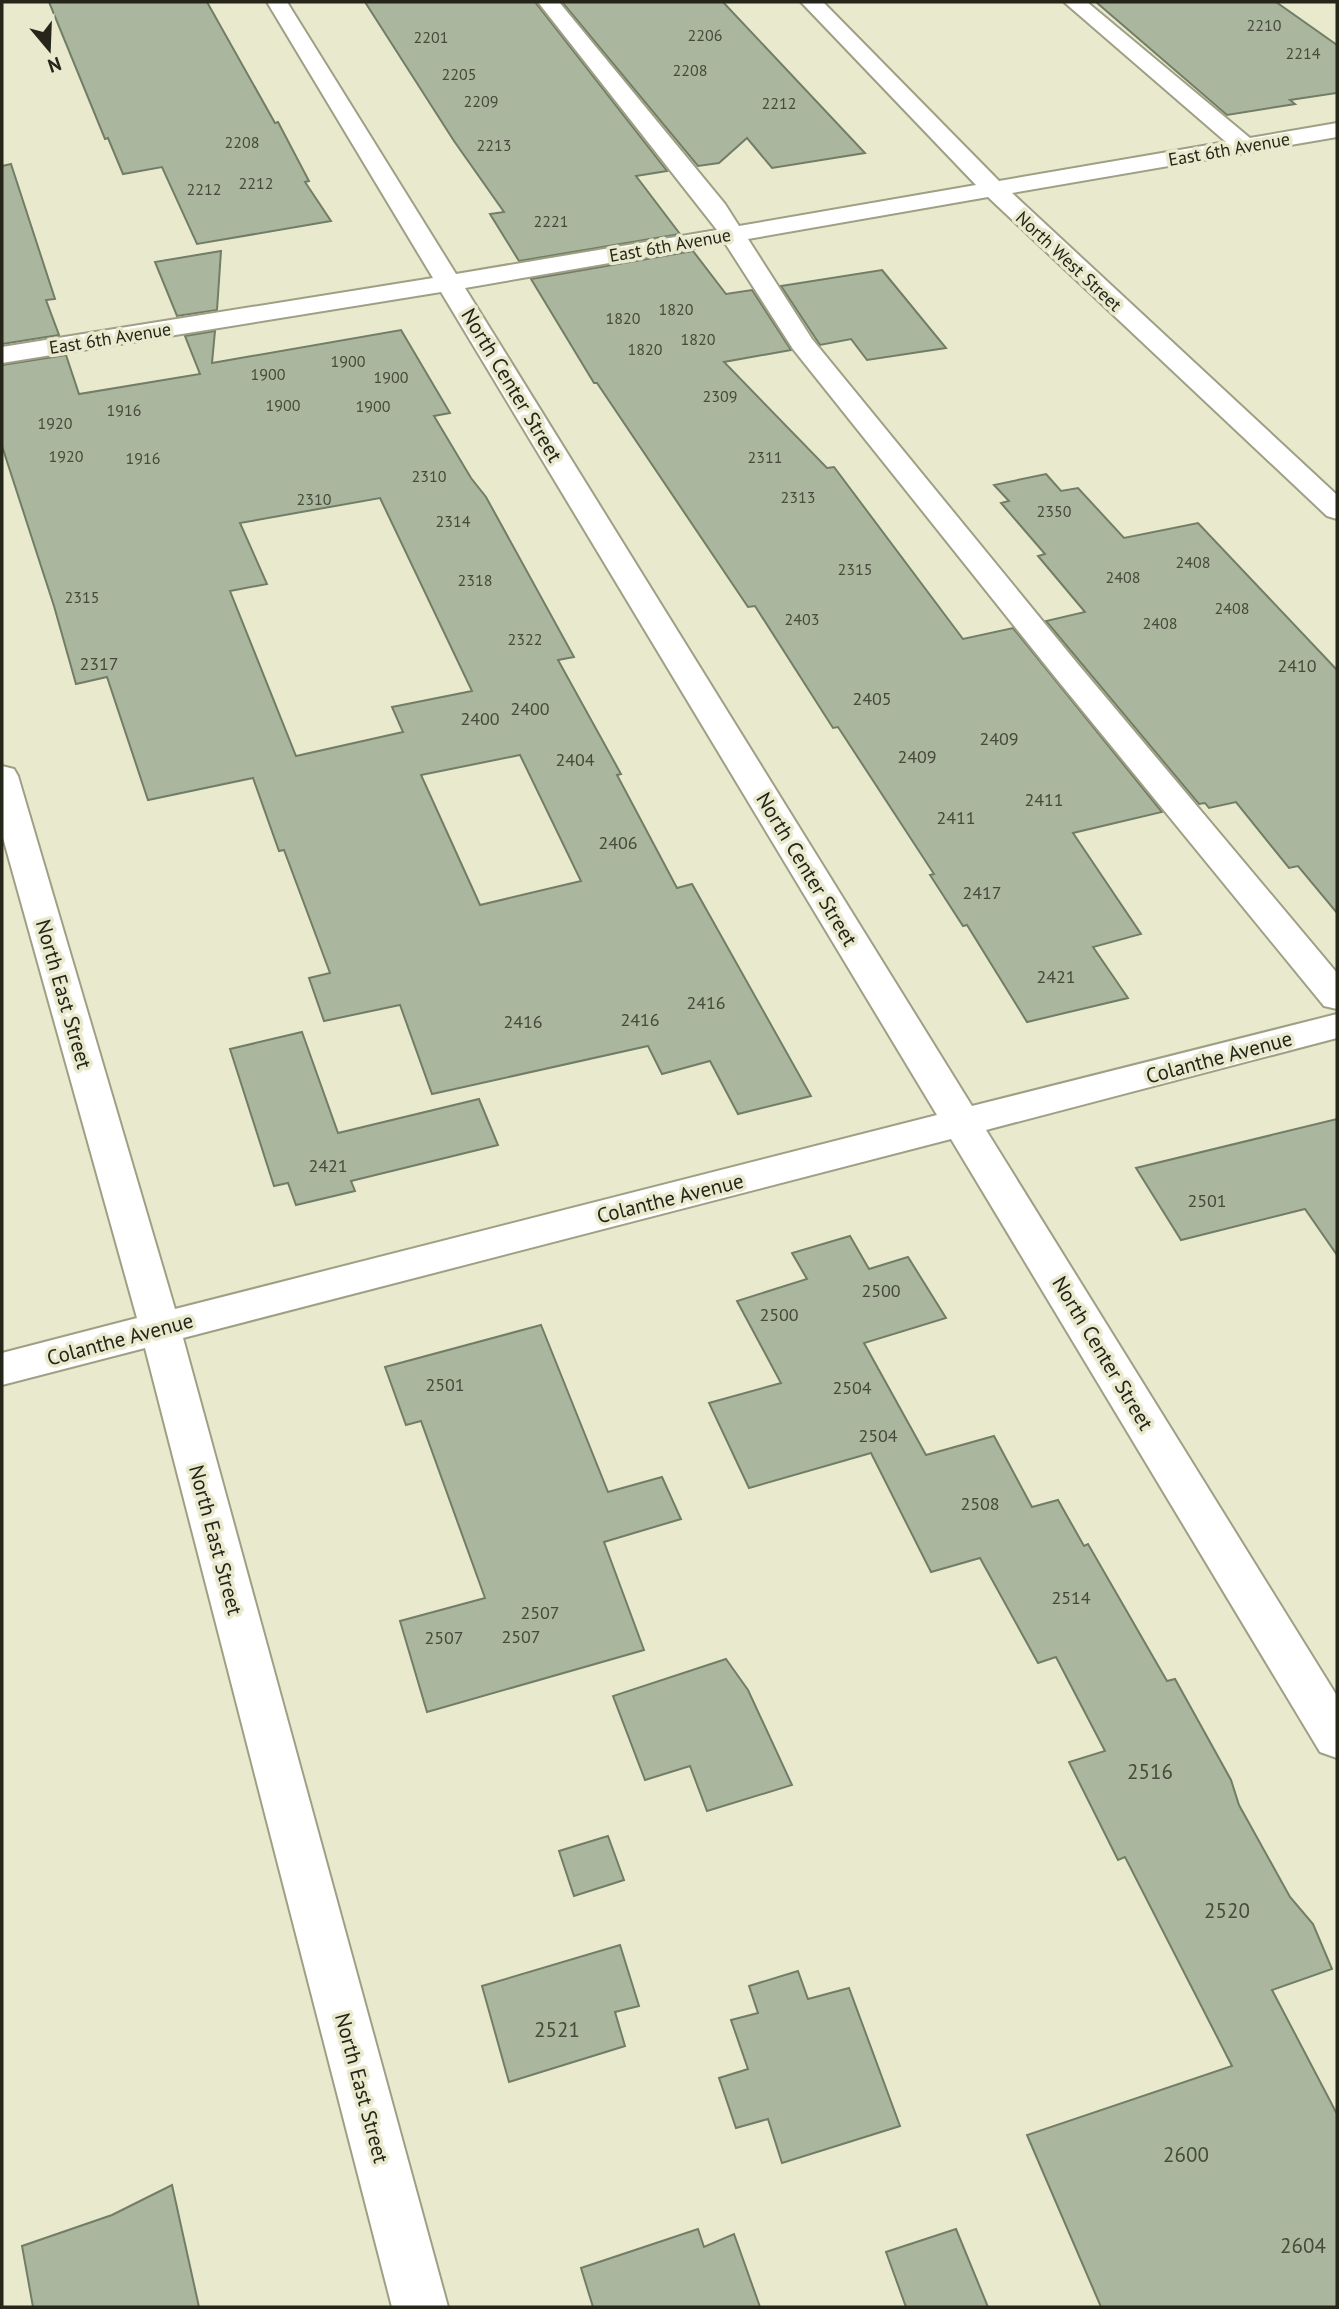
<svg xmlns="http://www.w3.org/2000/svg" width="1339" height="2309" font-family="'PT Sans',sans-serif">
<rect width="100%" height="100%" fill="#e9eacd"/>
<g fill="#aab69d" stroke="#727d66" stroke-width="2" fill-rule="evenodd">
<path d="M 49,2 L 207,2 L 275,123 L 278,122 L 309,181 L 305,182 L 331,221 L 197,244 L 162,167 L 123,174 L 108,138 L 105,139 Z"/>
<path d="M 365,2 L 535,2 L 667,171 L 636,176 L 680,234 L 519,261 L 490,214 L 504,212 L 454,141 Z"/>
<path d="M 562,2 L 723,2 L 865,153 L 772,168 L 747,138 L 719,163 L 698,166 Z"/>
<path d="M 1096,2 L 1276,2 L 1337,45 L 1337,93 L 1290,100 L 1295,104 L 1227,115 Z"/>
<path d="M 11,164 L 55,299 L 46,300 L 59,335 L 2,344 L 2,166 Z"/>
<path d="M 221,251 L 217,310 L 177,316 L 155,262 Z"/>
<path d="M 693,251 L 726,294 L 752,290 L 791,350 L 724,362 L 827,468 L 834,467 L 963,639 L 1013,628 L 1162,812 L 1073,833 L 1141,934 L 1093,947 L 1128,998 L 1027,1022 L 967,925 L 963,926 L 930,875 L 934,874 L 838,727 L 833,728 L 755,606 L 748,607 L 597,383 L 594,383 L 531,279 Z"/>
<path d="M 882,270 L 946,348 L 867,360 L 851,339 L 820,345 L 781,286 Z"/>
<path d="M 401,330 L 450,413 L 434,416 L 471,478 L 486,497 L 574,657 L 558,660 L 621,774 L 617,775 L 677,888 L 692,884 L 811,1096 L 738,1114 L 710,1061 L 662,1074 L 648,1046 L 432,1094 L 400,1005 L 324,1021 L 309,978 L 330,973 L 284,850 L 279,851 L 253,778 L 148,800 L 107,677 L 76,684 L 54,606 L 2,446 L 2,365 L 66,355 L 79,394 L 200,374 L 185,336 L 215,331 L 212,363 ZM 380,498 L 472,691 L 392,707 L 403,732 L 296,756 L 230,591 L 267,584 L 240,523 ZM 520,755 L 581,881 L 480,905 L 421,775 Z"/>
<path d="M 1046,474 L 1061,491 L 1078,488 L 1124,538 L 1198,523 L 1337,670 L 1337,913 L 1298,866 L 1289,868 L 1236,802 L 1209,808 L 1205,803 L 1199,804 L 1046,621 L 1085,612 L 1038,556 L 1045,554 L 1001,503 L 1009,501 L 994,485 Z"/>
<path d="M 302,1032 L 338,1133 L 479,1099 L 498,1145 L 351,1181 L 355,1191 L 296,1205 L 288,1183 L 274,1186 L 230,1049 Z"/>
<path d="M 1337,1119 L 1337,1255 L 1305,1209 L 1181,1240 L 1136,1168 Z"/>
<path d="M 850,1236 L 869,1269 L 908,1257 L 946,1318 L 864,1343 L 926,1455 L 994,1436 L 1032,1507 L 1058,1500 L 1084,1546 L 1088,1544 L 1167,1681 L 1175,1679 L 1231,1780 L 1239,1805 L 1290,1897 L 1313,1924 L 1332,1969 L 1272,1990 L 1337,2114 L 1337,2307 L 1101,2307 L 1027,2135 L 1232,2066 L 1125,1857 L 1118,1860 L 1069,1762 L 1105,1751 L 1056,1657 L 1038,1663 L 980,1558 L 931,1572 L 871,1453 L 749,1488 L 709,1403 L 781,1383 L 737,1301 L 807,1279 L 792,1253 Z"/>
<path d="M 541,1325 L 608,1492 L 662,1477 L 681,1519 L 604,1542 L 644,1650 L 427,1712 L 400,1621 L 485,1598 L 421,1421 L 406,1425 L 385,1367 Z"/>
<path d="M 726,1659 L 748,1690 L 792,1785 L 707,1811 L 690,1766 L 645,1780 L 613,1696 Z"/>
<path d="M 608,1836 L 624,1880 L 574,1896 L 559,1851 Z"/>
<path d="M 620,1945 L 639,2006 L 615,2012 L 625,2046 L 509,2082 L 482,1986 Z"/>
<path d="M 798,1971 L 808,1999 L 849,1988 L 900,2126 L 782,2163 L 768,2119 L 736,2128 L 719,2078 L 748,2069 L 731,2020 L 758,2013 L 749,1986 Z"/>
<path d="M 172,2185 L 199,2307 L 33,2307 L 22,2246 L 112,2215 Z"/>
<path d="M 698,2229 L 704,2247 L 734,2234 L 760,2307 L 593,2307 L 581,2268 Z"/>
<path d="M 956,2229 L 988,2307 L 906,2307 L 886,2252 Z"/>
</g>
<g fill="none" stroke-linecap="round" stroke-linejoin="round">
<g stroke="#9e9f84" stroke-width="4">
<path id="minor" d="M 267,2 L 287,2 L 456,274 L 717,230 L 538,2 L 559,2 L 725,204 L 739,226 L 976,185 L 801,2 L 823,2 L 999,181 L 1226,142 L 1064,2 L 1087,2 L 1250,138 L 1337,123 L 1337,137 L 1012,193 L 1337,495 L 1337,519 L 1327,516 L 988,197 L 748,239 L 812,339 L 1077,663 L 1337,973 L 1337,1009 L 1324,1006 L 1055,677 L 793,349 L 725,243 L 465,288 L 972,1106 L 1337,1014 L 1337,1038 L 986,1130 L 1337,1696 L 1337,1758 L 1320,1752 L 951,1139 L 183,1338 L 448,2307 L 392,2307 L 145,1348 L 2,1385 L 2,1353 L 137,1318 L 2,834 L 2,766 L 14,769 L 18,776 L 175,1309 L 937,1115 L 441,292 L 2,363 L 2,347 L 433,278 Z"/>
</g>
<use href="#minor" fill="#fff" fill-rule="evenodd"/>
</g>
<g text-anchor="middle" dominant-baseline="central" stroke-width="7" stroke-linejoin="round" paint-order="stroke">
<g font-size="16" fill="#46493b">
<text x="1264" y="25">2210</text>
<text x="705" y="35">2206</text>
<text x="431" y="37">2201</text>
<text x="1303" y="53">2214</text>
<text x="690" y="70">2208</text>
<text x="459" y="74">2205</text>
<text x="481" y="101">2209</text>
<text x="779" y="103">2212</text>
<text x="242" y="142">2208</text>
<text x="494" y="145">2213</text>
<text x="256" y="183">2212</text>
<text x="204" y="189">2212</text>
<text x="551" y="221">2221</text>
<text x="676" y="309">1820</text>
<text x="623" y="318">1820</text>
<text x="698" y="339">1820</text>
<text x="645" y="349">1820</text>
<text x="348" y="361">1900</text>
<text x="268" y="374">1900</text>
<text x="391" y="377">1900</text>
<text x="720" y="396">2309</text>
<text x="283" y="405">1900</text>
<text x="373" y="406">1900</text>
<text x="124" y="410">1916</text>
<text x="55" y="423">1920</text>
<text x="66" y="456">1920</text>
<text x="765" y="457">2311</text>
<text x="143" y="458">1916</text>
<text x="429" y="476">2310</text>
<text x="798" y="497">2313</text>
<text x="314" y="499">2310</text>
<text x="1054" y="511">2350</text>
<text x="453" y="521">2314</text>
<text x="1193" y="562">2408</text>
<text x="855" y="569">2315</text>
<text x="1123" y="577">2408</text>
<text x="475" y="580">2318</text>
<text x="82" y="597">2315</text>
<text x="1232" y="608">2408</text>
<text x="802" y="619">2403</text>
<text x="1160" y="623">2408</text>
<text x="525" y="639">2322</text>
</g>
<g font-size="18" fill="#25251a" stroke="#e9eacd">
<text transform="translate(1229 149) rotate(-10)">East 6th Avenue</text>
<text transform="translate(670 245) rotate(-10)">East 6th Avenue</text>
<text transform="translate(1069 261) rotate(43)">North West Street</text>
<text transform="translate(110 338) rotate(-9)">East 6th Avenue</text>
</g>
<g font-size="18" fill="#46493b">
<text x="99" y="663">2317</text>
<text x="1297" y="665">2410</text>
<text x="872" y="698">2405</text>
<text x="530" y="708">2400</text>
<text x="480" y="718">2400</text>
<text x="999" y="738">2409</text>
<text x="917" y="756">2409</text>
<text x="575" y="759">2404</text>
<text x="1044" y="799">2411</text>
<text x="956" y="817">2411</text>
<text x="618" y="842">2406</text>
<text x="982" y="892">2417</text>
<text x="1056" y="976">2421</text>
<text x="706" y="1002">2416</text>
<text x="640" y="1019">2416</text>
<text x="523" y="1021">2416</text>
<text x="328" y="1165">2421</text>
<text x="1207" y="1200">2501</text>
<text x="881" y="1290">2500</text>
<text x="779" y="1314">2500</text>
<text x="445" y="1384">2501</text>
<text x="852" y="1387">2504</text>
<text x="878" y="1435">2504</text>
<text x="980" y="1503">2508</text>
<text x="1071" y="1597">2514</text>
<text x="540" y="1612">2507</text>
<text x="521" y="1636">2507</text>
<text x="444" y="1637">2507</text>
</g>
<g font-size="21" fill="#25251a" stroke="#e9eacd">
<text transform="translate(512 385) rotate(59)">North Center Street</text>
<text transform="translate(807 869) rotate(59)">North Center Street</text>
<text transform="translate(64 994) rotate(74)">North East Street</text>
<text transform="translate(1219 1057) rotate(-15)">Colanthe Avenue</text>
<text transform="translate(670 1198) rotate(-14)">Colanthe Avenue</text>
<text transform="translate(120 1339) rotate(-15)">Colanthe Avenue</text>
<text transform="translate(1103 1353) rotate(59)">North Center Street</text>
<text transform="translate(216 1540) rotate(75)">North East Street</text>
<text transform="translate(362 2088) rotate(75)">North East Street</text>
</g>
<g font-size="21" fill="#46493b">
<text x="1150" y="1771">2516</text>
<text x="1227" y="1910">2520</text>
<text x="557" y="2029">2521</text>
<text x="1186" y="2154">2600</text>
<text x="1303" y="2245">2604</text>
</g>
</g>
<rect width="1339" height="2309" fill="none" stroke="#25251a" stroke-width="7"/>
<g transform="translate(49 49) rotate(161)" stroke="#e9eacd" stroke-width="5" paint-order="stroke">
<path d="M0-5L12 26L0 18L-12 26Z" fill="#25251a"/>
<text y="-10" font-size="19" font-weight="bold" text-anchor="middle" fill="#25251a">N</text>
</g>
</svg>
